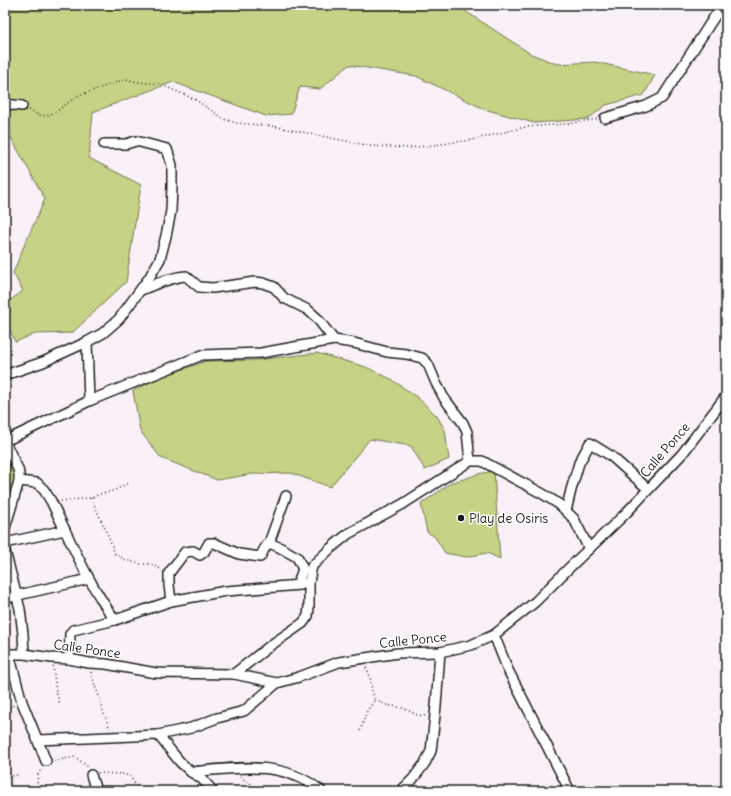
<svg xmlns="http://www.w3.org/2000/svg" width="731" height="796" font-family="Delius,sans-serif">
<rect width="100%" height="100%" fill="#faf1f8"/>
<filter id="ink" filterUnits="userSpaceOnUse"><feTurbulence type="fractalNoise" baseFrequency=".025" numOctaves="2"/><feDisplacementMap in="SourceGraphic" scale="8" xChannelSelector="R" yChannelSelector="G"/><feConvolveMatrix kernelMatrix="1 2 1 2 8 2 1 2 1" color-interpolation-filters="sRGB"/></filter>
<g filter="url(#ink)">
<g fill="#c6d286" stroke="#717751">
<path d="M 23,5 L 462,5 L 465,11 L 531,54 L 557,64 L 595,62 L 655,75 L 644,95 L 606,105 L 588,119 L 534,123 L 484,109 L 416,76 L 349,65 L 320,89 L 300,87 L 291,114 L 266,116 L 173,82 L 93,112 L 89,158 L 141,185 L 126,282 L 72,333 L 35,334 L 15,342 L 5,318 L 5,304 L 23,291 L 13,273 L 23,248 L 45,199 L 5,127 L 5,9 Z"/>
<path d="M 317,353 L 366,367 L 391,379 L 418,398 L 437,416 L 445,430 L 449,459 L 425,470 L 411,446 L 370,439 L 330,487 L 291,473 L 253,474 L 217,480 L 161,458 L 140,431 L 133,391 L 156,379 L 206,361 L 257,360 Z"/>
<path d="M 5,453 L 16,476 L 5,512 Z"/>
<path d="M 494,471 L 500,559 L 487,553 L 466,557 L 445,553 L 435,537 L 427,532 L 421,504 L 452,482 L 464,479 L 478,474 Z"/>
</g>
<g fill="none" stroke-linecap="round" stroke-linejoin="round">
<g stroke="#1c1c1c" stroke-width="12">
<g id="minor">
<path d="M 5,104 L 22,106"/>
<path d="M 605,118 L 646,106 L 662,98 L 722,5"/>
<path d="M 141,290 C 156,284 171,277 186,276 L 199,287 L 213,288 L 255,282 L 263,283 L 274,287 L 284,298 L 308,310 L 317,318 L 334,340"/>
<path d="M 87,342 L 89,401"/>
<path d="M 5,375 L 43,362 L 87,342 L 103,333 L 119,319 L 149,278 L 160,259 L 166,236 L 171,211 L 172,186 L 172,165 L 167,149 L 136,141 L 126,144 L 104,144"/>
<path d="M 5,441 L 89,401 L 202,355 L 261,353 L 334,340 L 354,343 L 387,352 L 406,354 L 422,358 L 428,364 L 436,383 L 444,398 L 463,423 L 467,432 L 470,461"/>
<path d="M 5,442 L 18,469 L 19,474 L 19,481 L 5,528"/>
<path d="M 19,481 L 37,483 L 44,490 L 51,501 C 71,542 88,583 115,620"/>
<path d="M 566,511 L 571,490 L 579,463 L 590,443 L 611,456 L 648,489"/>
<path d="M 5,543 L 65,530"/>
<path d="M 269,543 L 286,496"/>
<path d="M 5,551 L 20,609 L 23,634 L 24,654"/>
<path d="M 5,598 L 89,579"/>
<path d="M 171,601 L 169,585 L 169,573 L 185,552 L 193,551 L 200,555 L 204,552 L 209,543 L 214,543 L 239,554 L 260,557 L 266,546 L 269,543 L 279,547 L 297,557 L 303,569 L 299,580 L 300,585"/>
<path d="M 494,635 L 508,670 L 570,791"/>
<path d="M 5,654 L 24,654 L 52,658 L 69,659 L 89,663 L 106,664 L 156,673 L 234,674 L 277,683 L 299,677 L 339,662 L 398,653 L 440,652 L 471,645 L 494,635 L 535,602 L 569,568 L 625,514 L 682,454 L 726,396"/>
<path d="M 9,654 L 22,702 L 46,761"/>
<path d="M 69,659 L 70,634 L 73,630 L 115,620 L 171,601 L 226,591 L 300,585 L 309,582"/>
<path d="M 234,674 L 271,645 L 303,623 L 308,616 L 309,607 L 309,582 L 312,566 L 331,548 L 348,534 L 403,504 L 470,461 L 482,461 L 543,494 L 560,505 L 574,519 L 589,549"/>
<path d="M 158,735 L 180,762 L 191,772 L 202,779 L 213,791"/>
<path d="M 38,740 L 158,735 L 191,728 L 217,718 L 244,711 L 277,683"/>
<path d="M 191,772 C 237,768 282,759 321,791"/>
<path d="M 91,775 L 96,791"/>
<path d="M 401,791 L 413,779 L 425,763 L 431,751 L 436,706 L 440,652"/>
</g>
</g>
<g stroke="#1c1c1c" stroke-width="1.5" stroke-dasharray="1 3" stroke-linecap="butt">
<path d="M 29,110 L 38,115 L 47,116 L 57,111 L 77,96 L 126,79 L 137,82 L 160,84 L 196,100 L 224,119 L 236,123 L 272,126 L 371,146 L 410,148 L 472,140 L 525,127 L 565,124 L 598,119"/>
<path d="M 91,498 L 108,535 L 115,554 L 126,560 L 140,564 L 151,564 L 162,570"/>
<path d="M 61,501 L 91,498 L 100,494 L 113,491 L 129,483"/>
<path d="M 53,666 L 56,692 L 60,704"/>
<path d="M 91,672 L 95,686 L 101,701 L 103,711 L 110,729"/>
<path d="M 375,700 L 387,705 L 403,708 L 417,715 L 427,716"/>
<path d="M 5,709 L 14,705"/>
<path d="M 360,731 L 367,711 L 375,700 L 372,691 L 370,676 L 365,666"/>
<path d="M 54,761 L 75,757 L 88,767"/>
<path d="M 98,773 L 122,774 L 130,776 L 134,783"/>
<path d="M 240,777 L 250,783 L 257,791"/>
<path d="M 5,779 L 10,776 L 19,775"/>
<path d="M 134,783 L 150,791"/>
<path d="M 36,791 L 38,775 L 42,768"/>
</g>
<use href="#minor" stroke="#fff" stroke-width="9"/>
</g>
</g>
<circle fill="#1c1c1c" stroke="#fff" stroke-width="1.5" cx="461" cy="518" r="4"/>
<g text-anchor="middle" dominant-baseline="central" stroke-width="3" stroke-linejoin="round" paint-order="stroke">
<g font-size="13" fill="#1c1c1c" stroke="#fff">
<text transform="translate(665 450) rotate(-49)">Calle Ponce</text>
<text transform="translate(413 640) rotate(-6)">Calle Ponce</text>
<text transform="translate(87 649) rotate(8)">Calle Ponce</text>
</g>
<g font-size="13" fill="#1c1c1c" stroke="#fff" text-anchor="start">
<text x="469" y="518">Play de Osiris</text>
</g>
</g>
<rect width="731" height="796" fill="none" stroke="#fff" stroke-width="20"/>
<rect x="10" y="10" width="711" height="776" fill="none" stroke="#1c1c1c" stroke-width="1.5" filter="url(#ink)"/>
</svg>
